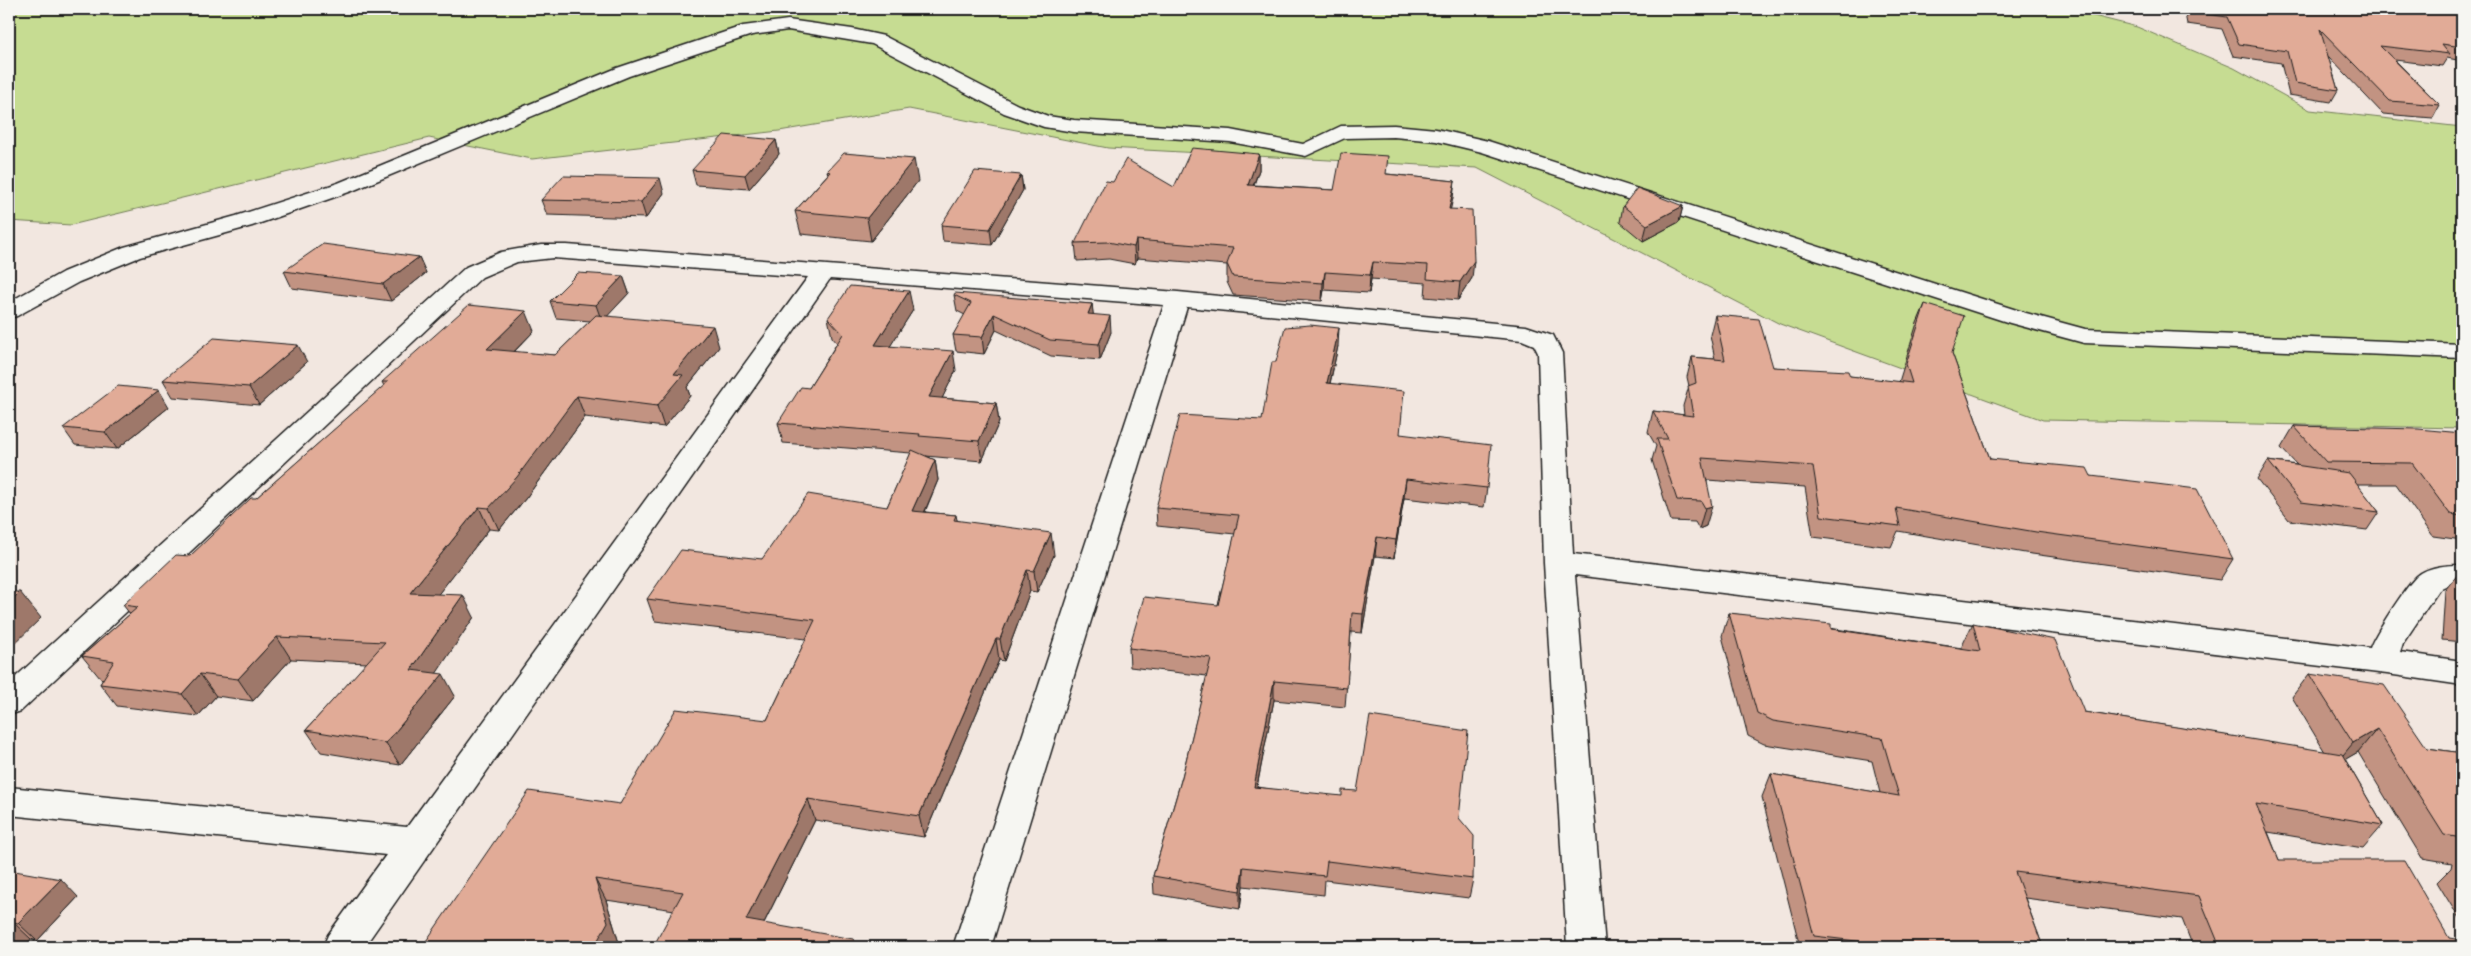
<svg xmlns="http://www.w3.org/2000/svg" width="2471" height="956" font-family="Caveat,sans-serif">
<rect width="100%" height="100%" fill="#f2e7e0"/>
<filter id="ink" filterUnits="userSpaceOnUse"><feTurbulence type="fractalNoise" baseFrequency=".02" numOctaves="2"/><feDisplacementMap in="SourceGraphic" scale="10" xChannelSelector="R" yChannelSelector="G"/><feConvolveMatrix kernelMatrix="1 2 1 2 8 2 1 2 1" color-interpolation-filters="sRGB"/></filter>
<g filter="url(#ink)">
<path fill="#c6dc92" stroke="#717c57" d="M 9,9 L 2066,9 L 2137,27 L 2234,68 L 2310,110 L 2462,127 L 2462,428 L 2043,420 L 1780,324 L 1477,168 L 1108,148 L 909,109 L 779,131 L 532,159 L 429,138 L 71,225 L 9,221 Z"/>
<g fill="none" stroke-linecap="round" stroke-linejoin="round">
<g stroke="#1c1c1c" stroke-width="3">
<g id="minor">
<path d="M 788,20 L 852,29 L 884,36 L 1018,105 L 1048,116 L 1074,120 L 1230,130 L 1303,144 L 1341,126 L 1394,125 L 1436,129 L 1488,141 L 2026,313 L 2085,329 L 2462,344 L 2462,358 L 2084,343 L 2010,323 L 1482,152 L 1436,141 L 1394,137 L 1345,138 L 1306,156 L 1230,142 L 1074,132 L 1044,127 L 1004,113 L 872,44 L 788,30 L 752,35 L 629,76 L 352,191 L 252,226 L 140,257 L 79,282 L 17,316 L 9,318 L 9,302 L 63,272 L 124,247 L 236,216 L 338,183 L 617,68 L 743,26 Z"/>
<path d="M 541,245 L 567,245 L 1178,292 L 1526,326 L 1553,335 L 1562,353 L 1573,554 L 2370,648 C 2374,635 2407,585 2417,576 C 2428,566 2448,565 2462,565 L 2462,585 L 2450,585 L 2439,590 L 2403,643 L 2400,652 L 2462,661 L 2462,685 L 2387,674 L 1575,575 L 1605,947 L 1567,947 L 1544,563 L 1538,353 L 1534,345 L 1522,340 L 1187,307 L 991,947 L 953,947 L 1164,305 L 830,279 L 364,947 L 323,947 L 328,935 L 386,855 L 9,815 L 9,787 L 407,827 L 808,277 L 553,258 L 517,262 L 482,277 L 21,711 L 9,715 L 9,683 L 466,267 L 501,252 Z"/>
</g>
</g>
<use href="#minor" fill="#f6f6f2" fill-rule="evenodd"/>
</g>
<g fill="#c29382" stroke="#1c1c1c">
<path d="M 2184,9 L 2462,9 L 2462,61 L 2447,58 L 2442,66 L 2395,60 L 2440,105 L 2433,118 L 2383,114 L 2328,56 L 2338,90 L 2331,102 L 2289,95 L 2281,63 L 2233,56 L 2222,29 L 2187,24 Z"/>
<path d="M 776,140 L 779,154 L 749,189 L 696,185 L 692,170 Z"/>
<path d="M 1259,154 L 1259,170 L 1254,185 L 1334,190 L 1387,174 L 1455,181 L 1450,209 L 1472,278 L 1458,300 L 1425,297 L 1426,283 L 1371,279 L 1369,293 L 1324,290 L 1322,301 L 1233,295 L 1227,282 L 1227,265 L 1137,258 L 1135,264 L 1109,259 L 1077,261 L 1075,243 L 1174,187 Z"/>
<path d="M 827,171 L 918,181 L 871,241 L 801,234 L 795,211 L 828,174 Z"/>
<path d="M 1021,175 L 1023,190 L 992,245 L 943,241 L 941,225 Z"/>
<path d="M 664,193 L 646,218 L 547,215 L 541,200 Z"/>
<path d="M 1623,206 L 1683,206 L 1679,222 L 1643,241 L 1620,222 Z"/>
<path d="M 419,257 L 426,273 L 391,301 L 292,288 L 284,271 Z"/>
<path d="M 623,276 L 629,293 L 607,316 L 719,347 L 687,387 L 690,396 L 664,427 L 585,417 L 526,498 L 499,530 L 489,529 L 438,594 L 474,617 L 436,673 L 455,696 L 400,765 L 321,752 L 306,730 L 367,663 L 291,659 L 253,701 L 216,696 L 198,716 L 117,706 L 100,684 L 103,679 L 100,678 L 82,656 L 130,614 L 123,605 L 190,556 L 384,386 L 382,382 L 534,331 L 514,352 L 555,355 L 590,321 L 556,318 L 550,301 Z"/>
<path d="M 954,295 L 1092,304 L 1093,315 L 1111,332 L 1100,360 L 1051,356 L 996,330 L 984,354 L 956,351 L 953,335 L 965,315 L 957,311 Z"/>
<path d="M 1925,304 L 1952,353 L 1990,459 L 2091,476 L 2233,559 L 2220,580 L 2025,553 L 1898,531 L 1891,547 L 1813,537 L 1805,487 L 1707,480 L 1706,526 L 1699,529 L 1695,522 L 1671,521 L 1652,460 L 1656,446 L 1648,432 L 1653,411 L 1684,415 L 1683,406 L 1689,386 L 1687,377 L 1692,357 L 1715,359 L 1710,335 L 1715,315 L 1773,367 L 1899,382 L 1917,323 Z"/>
<path d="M 913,310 L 890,346 L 956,370 L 942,398 L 996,403 L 999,422 L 982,461 L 926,456 L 935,460 L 938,480 L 925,512 L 956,515 L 957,520 L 1054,555 L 1037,592 L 1030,591 L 1004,661 L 999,660 L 924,837 L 815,820 L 764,923 L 606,900 L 619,943 L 422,947 L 620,804 L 767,720 L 806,639 L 655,621 L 647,599 L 762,559 L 887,507 L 911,453 L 783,443 L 778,423 L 809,388 L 837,343 L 832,337 L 828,318 Z"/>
<path d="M 1338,346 L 1330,384 L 1400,434 L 1487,488 L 1484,507 L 1404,498 L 1394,558 L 1375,556 L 1362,633 L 1351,632 L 1345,707 L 1274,700 L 1257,787 L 1459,818 L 1473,879 L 1469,898 L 1325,880 L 1324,895 L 1243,886 L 1240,909 L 1154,894 L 1153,876 L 1182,777 L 1207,676 L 1130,667 L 1129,648 L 1218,605 L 1235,534 L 1157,526 L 1156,508 L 1262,420 Z"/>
<path d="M 307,362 L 259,405 L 173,397 L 163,380 Z"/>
<path d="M 169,407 L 117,449 L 75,445 L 63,428 Z"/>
<path d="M 2294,426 L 2462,433 L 2462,540 L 2433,536 L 2396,484 L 2357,484 L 2379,512 L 2367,530 L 2289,520 L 2257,479 L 2268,461 L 2297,465 L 2281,448 Z"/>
<path d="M 2459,573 L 2462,573 L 2462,642 L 2442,640 L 2445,590 Z"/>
<path d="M 1729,613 L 1962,648 L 1962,646 L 1973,623 L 2084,712 L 2325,752 L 2292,697 L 2309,674 L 2427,748 L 2462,753 L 2462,923 L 2437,882 L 2451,868 L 2452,863 L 2422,858 L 2358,752 L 2345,759 L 2383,825 L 2363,848 L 2268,832 L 2279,860 L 2449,938 L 2462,947 L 2193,947 L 2182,919 L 2025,898 L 2043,947 L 1800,947 L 1762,797 L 1771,774 L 1880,793 L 1872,761 L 1764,744 L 1748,736 L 1722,636 Z"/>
<path d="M 9,870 L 78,897 L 37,941 L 31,939 L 24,947 L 9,947 Z"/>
</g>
<g fill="#9e786a" stroke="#1c1c1c">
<path d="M 776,140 L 779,154 L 749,189 L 745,175 Z"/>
<path d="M 1259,154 L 1259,170 L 1247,202 L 1248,185 Z"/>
<path d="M 914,159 L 918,181 L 871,241 L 867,218 Z"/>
<path d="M 1021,175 L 1023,190 L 992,245 L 990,229 Z"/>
<path d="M 660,178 L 664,193 L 646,218 L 641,202 Z"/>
<path d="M 1455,181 L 1453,198 L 1447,226 L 1449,209 Z"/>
<path d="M 1683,206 L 1679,222 L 1643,241 L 1647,225 Z"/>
<path d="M 1136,240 L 1137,258 L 1135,264 L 1134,247 Z"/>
<path d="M 419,257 L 426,273 L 391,301 L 383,284 Z"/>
<path d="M 1474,261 L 1472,278 L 1458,300 L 1460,282 Z"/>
<path d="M 1373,262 L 1371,279 L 1369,293 L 1370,275 Z"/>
<path d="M 1325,272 L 1324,290 L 1322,301 L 1323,283 Z"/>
<path d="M 623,276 L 629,293 L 602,322 L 596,305 Z"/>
<path d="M 909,291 L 913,310 L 879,364 L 875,345 Z"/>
<path d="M 1092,304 L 1094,320 L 1088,314 Z"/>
<path d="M 526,311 L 534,331 L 496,370 L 487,349 Z"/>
<path d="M 994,314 L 996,330 L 984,354 L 982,337 Z"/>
<path d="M 1110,316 L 1111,332 L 1100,360 L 1099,344 Z"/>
<path d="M 713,326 L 719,347 L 687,387 L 690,396 L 664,427 L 657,406 L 674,374 Z"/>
<path d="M 1339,328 L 1338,346 L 1326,401 L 1327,383 Z"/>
<path d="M 298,345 L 307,362 L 259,405 L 249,387 Z"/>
<path d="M 953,351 L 956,370 L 933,417 L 929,397 Z"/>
<path d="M 159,390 L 169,407 L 117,449 L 105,432 Z"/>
<path d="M 577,396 L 585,417 L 526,498 L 499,530 L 489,508 Z"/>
<path d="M 996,403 L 999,422 L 982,461 L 979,441 Z"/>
<path d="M 935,460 L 938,480 L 916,532 L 912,511 Z"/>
<path d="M 1406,479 L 1404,498 L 1394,558 L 1396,540 Z"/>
<path d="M 1712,506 L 1706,526 L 1699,529 L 1705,508 Z"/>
<path d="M 479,507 L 489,529 L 422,615 L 410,593 Z"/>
<path d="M 1051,533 L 1054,555 L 1037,592 L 1034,571 Z"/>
<path d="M 1377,537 L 1375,556 L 1362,633 L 1363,614 Z"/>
<path d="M 1027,570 L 1030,591 L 1004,661 L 1000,639 Z"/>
<path d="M 20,592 L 41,618 L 9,649 L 9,603 Z"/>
<path d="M 463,595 L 474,617 L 424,692 L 411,670 Z"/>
<path d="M 277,637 L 291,659 L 253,701 L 238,679 Z"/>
<path d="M 996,639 L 999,660 L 924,837 L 919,816 Z"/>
<path d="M 200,674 L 216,696 L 198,716 L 182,694 Z"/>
<path d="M 443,674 L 455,696 L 400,765 L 386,743 Z"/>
<path d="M 1274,681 L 1274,700 L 1253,806 L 1254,787 Z"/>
<path d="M 2377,729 L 2358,752 L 2334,766 L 2353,743 Z"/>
<path d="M 808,799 L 815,820 L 755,941 L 746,920 Z"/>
<path d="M 1243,867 L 1243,886 L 1240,909 L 1240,891 Z"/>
<path d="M 61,879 L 78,897 L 37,941 L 18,923 Z"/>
<path d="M 595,879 L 606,900 L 619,943 L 617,947 L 594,947 Z"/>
<path d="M 13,922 L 31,939 L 24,947 L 9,947 L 9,926 Z"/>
</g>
<g fill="#e1ab97" stroke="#1c1c1c">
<path d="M 2192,9 L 2462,9 L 2462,47 L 2442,44 L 2450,54 L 2380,46 L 2440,105 L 2390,101 L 2320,29 L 2338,90 L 2295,83 L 2287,51 L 2239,44 L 2227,17 L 2193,12 Z"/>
<path d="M 724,135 L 776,140 L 745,175 L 692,170 Z"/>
<path d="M 1192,148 L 1259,154 L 1248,185 L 1334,190 L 1341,153 L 1388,156 L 1386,174 L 1455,181 L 1449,209 L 1472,210 L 1474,261 L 1460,282 L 1427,279 L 1428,265 L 1373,262 L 1370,275 L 1325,272 L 1323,283 L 1233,277 L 1227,264 L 1233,248 L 1136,240 L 1134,247 L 1108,242 L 1075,243 L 1106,181 L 1113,182 L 1126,159 L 1174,187 Z"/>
<path d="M 844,153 L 914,159 L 867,218 L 795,211 L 830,172 L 827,171 Z"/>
<path d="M 975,171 L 1021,175 L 990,229 L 941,225 Z"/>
<path d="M 563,176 L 660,178 L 641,202 L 541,200 Z"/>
<path d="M 1637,188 L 1683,206 L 1647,225 L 1623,206 Z"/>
<path d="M 323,244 L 419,257 L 383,284 L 284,271 Z"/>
<path d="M 578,273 L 623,276 L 596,305 L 550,301 Z"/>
<path d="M 850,286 L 909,291 L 875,345 L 953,351 L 929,397 L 996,403 L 979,441 L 919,436 L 920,434 L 778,423 L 801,387 L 809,388 L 843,334 L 828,318 Z"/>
<path d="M 955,293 L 1092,304 L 1088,314 L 1110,316 L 1099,344 L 1050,340 L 994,314 L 982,337 L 953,335 L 971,303 L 954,295 Z"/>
<path d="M 1925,304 L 1964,316 L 1952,353 L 1990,459 L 2087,468 L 2091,476 L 2197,489 L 2233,559 L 2036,532 L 1896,508 L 1900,526 L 1821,516 L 1813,466 L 1702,458 L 1712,506 L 1705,508 L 1701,501 L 1677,500 L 1657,439 L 1668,439 L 1653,411 L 1693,416 L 1688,386 L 1696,383 L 1692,357 L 1725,360 L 1715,315 L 1759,319 L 1773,367 L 1848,371 L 1850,376 L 1912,383 L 1906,364 Z"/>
<path d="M 469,305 L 526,311 L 487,349 L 555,355 L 596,315 L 713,326 L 674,374 L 683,375 L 657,406 L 577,396 L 517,477 L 489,508 L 479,507 L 410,593 L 463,595 L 411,670 L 443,674 L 386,743 L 306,730 L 385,642 L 277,637 L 238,679 L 200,674 L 182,694 L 100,684 L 114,661 L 82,656 L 138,607 L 123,605 L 176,555 L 190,556 L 251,498 L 256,498 L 388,382 L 382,382 Z"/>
<path d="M 1310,325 L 1339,328 L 1327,383 L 1404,391 L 1400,434 L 1491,445 L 1487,488 L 1406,479 L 1396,540 L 1377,537 L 1363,614 L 1352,613 L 1347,688 L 1274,681 L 1254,787 L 1342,796 L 1342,790 L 1357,791 L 1370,716 L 1468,731 L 1459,818 L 1474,836 L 1473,879 L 1327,861 L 1325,876 L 1243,867 L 1240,891 L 1153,876 L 1182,777 L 1211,658 L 1129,648 L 1144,597 L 1218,605 L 1239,515 L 1156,508 L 1180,415 L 1262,420 L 1272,362 L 1276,362 L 1285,327 Z"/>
<path d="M 214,338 L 298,345 L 249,387 L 163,380 Z"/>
<path d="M 118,386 L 159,390 L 105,432 L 63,428 Z"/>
<path d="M 2294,426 L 2418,429 L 2462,433 L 2462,516 L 2450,514 L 2412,463 L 2326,462 Z"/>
<path d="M 912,450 L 935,460 L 912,511 L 956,515 L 954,520 L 1051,533 L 1034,571 L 1027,570 L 1000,639 L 996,639 L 919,816 L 808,799 L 746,920 L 853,939 L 859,947 L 653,947 L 683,892 L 595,879 L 608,922 L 594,947 L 422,947 L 529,791 L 620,804 L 676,709 L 767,720 L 815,620 L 647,599 L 681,550 L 762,559 L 808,494 L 887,507 Z"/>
<path d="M 2268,461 L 2349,473 L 2379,512 L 2301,502 Z"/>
<path d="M 2459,573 L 2462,573 L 2462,622 L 2457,622 Z"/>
<path d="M 9,592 L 20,592 L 9,603 Z"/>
<path d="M 1729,613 L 1831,624 L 1831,629 L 1980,651 L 1973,623 L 2055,640 L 2084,712 L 2342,754 L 2383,825 L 2256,804 L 2279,860 L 2404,860 L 2449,938 L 2462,940 L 2462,947 L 2220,947 L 2199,896 L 2015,872 L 2043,947 L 1907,947 L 1814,936 L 1771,774 L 1899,796 L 1882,738 L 1773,721 L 1757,713 Z"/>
<path d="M 2309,674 L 2384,685 L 2427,748 L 2462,753 L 2462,838 L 2444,835 L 2377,729 L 2353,743 Z"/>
<path d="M 9,870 L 61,879 L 18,923 L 13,922 L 9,926 Z"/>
</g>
</g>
<rect width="2471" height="956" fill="none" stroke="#f6f6f2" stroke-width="30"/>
<rect x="15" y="15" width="2441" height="926" fill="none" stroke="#1c1c1c" stroke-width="2" filter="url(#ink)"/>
</svg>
